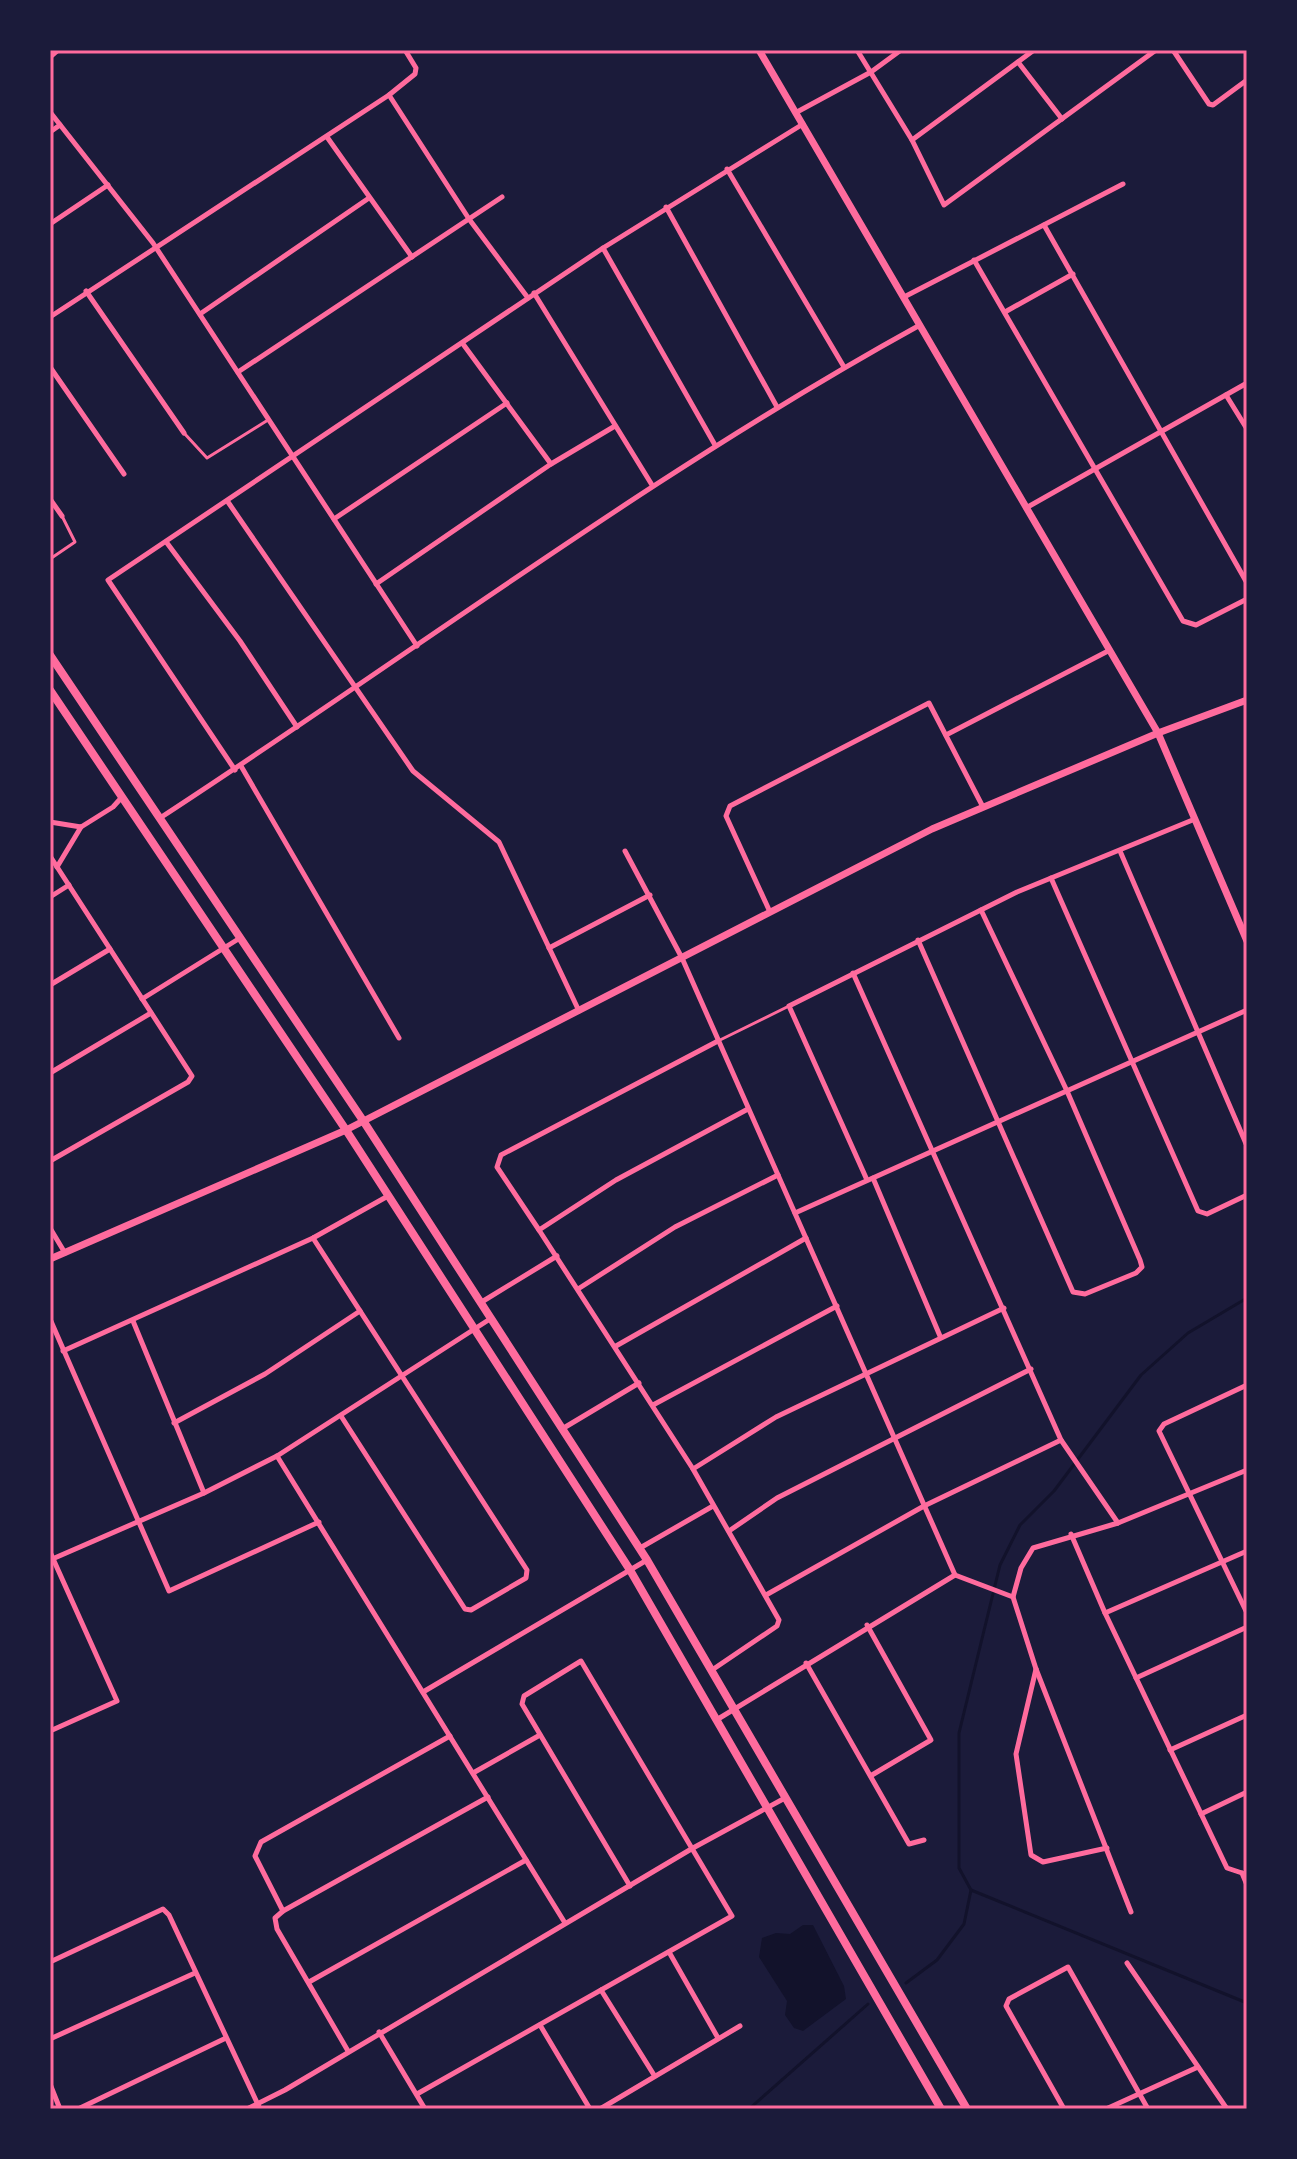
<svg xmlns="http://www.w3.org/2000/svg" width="1297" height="2159" font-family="'Source Sans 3',sans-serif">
<rect width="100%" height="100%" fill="#1b1b3a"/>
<path fill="#12122b" d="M 803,1925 L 813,1925 L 844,1986 L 846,1999 L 803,2031 L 794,2028 L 785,2015 L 787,2001 L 759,1957 L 762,1938 L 776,1933 L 790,1934 Z"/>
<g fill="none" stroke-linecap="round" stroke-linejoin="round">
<g stroke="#12122b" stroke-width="3">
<path d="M 971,1890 L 1247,2003"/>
<path d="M 906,1983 L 937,1960 L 964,1924 L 971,1890 L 959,1868 L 959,1733 L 1000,1565 L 1020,1525 L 1054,1491 L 1141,1375 L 1188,1333 L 1247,1298"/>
<path d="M 749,2109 L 868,2004"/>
</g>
<g stroke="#ff6b9d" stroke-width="3">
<path d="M 184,433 L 207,458 L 268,420"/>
<path d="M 50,559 L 75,542 L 62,516"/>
<path d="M 718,1041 L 789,1006"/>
</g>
<g stroke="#ff6b9d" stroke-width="5">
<path d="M 857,50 L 912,140 L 944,205 L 1156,50"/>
<path d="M 1173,50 L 1209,104 L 1213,105 L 1247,80"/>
<path d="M 50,57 L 58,50"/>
<path d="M 1018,62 L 1062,119"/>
<path d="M 389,95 L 469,219 L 528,298"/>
<path d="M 50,112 L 153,243 L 417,646"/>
<path d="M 797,112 L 871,72 L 901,50"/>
<path d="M 50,132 L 60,125"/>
<path d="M 327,137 L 412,257"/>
<path d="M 912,140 L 1034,50"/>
<path d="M 727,169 L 844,367"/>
<path d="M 666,207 L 777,407"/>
<path d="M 50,224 L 108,185"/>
<path d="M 1044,225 L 1247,583"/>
<path d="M 603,248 L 715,445"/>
<path d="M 974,260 L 1183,621 L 1196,625 L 1247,599"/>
<path d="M 86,291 L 184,433"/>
<path d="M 534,293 L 652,485"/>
<path d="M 904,297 L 1123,184"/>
<path d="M 1005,312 L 1073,274"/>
<path d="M 200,314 L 369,198"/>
<path d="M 50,317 L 389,95 L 415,74 L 416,68 L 405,50"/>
<path d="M 463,344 L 551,464"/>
<path d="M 50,367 L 124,474"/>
<path d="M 238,372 L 502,197"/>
<path d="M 1226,395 L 1247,429"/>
<path d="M 50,499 L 62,516"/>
<path d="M 228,502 L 413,771 L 499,842 L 579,1011"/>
<path d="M 1026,508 L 1247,383"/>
<path d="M 334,519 L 507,403"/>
<path d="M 167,543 L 240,641 L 297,727"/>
<path d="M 376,584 L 551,464 L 615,426"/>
<path d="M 946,735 L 1110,650"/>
<path d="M 241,766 L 399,1038"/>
<path d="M 235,770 L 108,580 L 603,248 L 803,124"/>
<path d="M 160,818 C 413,653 655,471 920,325"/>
<path d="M 50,822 L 81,827 L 113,807 L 122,797"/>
<path d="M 625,851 L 682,958 L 955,1575 L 1013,1597 L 1036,1669 L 1131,1912"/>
<path d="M 1120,851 L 1247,1146"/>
<path d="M 50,856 L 192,1076 L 188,1082 L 50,1161"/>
<path d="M 57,867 L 81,827"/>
<path d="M 1051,878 L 1198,1211 L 1207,1214 L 1247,1195"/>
<path d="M 50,897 L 69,885"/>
<path d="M 770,912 L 726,816 L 730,806 L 929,703 L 983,807"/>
<path d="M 918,940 L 1073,1292 L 1085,1294 L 1136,1273 L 1142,1267 L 1140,1260 L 1067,1091 L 981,910"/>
<path d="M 549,948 L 650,895"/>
<path d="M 853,973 L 1061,1440 L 1118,1523"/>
<path d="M 50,985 L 110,949"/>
<path d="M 142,999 L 240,938"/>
<path d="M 50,1073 L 151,1013"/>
<path d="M 873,1178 L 940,1336"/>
<path d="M 867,1180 L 789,1006 L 1017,892 L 1195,819"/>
<path d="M 795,1213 L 1247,1010"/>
<path d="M 50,1228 L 65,1253"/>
<path d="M 539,1230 L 497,1167 L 501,1155 L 718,1041"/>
<path d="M 313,1238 L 527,1570 L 526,1578 L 471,1610 L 465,1609 L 341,1416"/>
<path d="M 578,1289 L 675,1227 L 778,1175"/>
<path d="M 480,1303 L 557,1256"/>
<path d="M 50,1319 L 169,1591 L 319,1522"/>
<path d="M 133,1321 L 204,1493"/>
<path d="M 616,1346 L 806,1238"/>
<path d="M 63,1351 L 313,1238 L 388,1196"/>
<path d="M 1247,1385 L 1164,1424 L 1159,1431 L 1247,1613"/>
<path d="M 653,1405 L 837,1306"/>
<path d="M 174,1423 L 265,1374 L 360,1311"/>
<path d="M 562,1429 L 639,1383"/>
<path d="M 277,1456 L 565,1923"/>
<path d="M 693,1469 L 776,1417 L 1004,1308"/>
<path d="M 729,1531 L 777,1498 L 1031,1369"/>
<path d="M 1071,1534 L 1105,1613 L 1227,1868 L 1242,1873"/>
<path d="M 640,1548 L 713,1506"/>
<path d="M 50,1552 L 117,1701 L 50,1731"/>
<path d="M 50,1560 L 204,1493 L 277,1456 L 490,1319"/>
<path d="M 766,1595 L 924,1506 L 1061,1440"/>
<path d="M 1013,1597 L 1021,1568 L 1033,1548 L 1118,1523 L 1247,1470"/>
<path d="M 1105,1613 L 1247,1551"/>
<path d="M 867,1625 L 931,1740 L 872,1775"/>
<path d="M 806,1663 L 909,1844 L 924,1840"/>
<path d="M 1036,1669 L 1016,1754 L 1031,1855 L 1043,1862 L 1107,1848"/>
<path d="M 712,1670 L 777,1626 L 779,1620 L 693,1469 L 539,1230 L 616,1180 L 748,1109"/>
<path d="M 1136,1678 L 1247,1627"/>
<path d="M 423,1692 L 647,1560"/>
<path d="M 718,1719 L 955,1575"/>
<path d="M 1170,1750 L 1247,1715"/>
<path d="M 473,1773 L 540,1735"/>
<path d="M 1201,1814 L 1247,1792"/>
<path d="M 1242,1873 L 1247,1885"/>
<path d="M 283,1911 L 488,1797"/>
<path d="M 669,1952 L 718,2038"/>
<path d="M 50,1962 L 163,1909 L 169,1915 L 260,2109"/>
<path d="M 1127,1963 L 1227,2109"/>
<path d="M 309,1982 L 526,1860"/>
<path d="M 601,1990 L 654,2075"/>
<path d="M 540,2025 L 590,2109"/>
<path d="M 379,2032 L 425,2109"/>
<path d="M 50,2039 L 195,1973"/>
<path d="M 348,2051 L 277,1929 L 275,1918 L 283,1911 L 255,1856 L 261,1842 L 450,1736"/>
<path d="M 50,2084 L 60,2109"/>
<path d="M 417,2094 L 732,1916 L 581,1661 L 524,1696 L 522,1704 L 630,1886"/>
<path d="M 78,2109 L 226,2038"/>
<path d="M 247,2109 L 285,2090 L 693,1848 L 785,1798"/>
<path d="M 600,2109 L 740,2026"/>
<path d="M 1064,2109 L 1006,2006 L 1009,1999 L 1068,1967 L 1148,2109"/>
<path d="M 1106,2109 L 1198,2067"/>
</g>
<g stroke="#ff6b9d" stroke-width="7">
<path d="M 759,50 L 1158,733 L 1247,941"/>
<path d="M 50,1259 L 346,1130 L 932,829 L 1158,733 L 1247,700"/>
</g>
<g stroke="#ff6b9d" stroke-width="8">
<path d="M 50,655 L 364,1122 L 647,1560 L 967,2109"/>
<path d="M 50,690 L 346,1130 L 630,1570 L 941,2109"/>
</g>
</g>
<rect width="1297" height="2159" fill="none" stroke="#1b1b3a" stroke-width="104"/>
<rect x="52" y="52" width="1193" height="2055" fill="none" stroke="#ff6b9d" stroke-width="3"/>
</svg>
